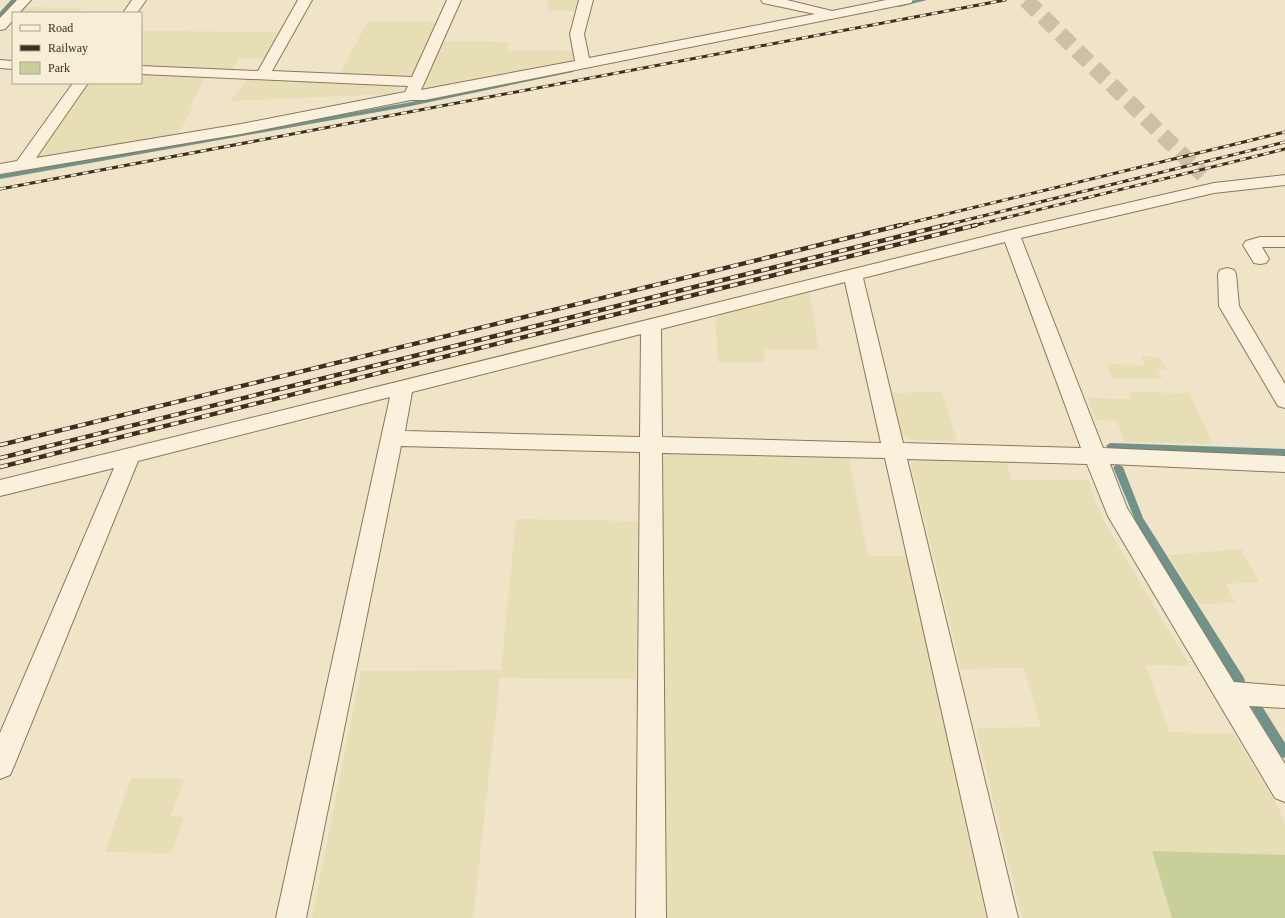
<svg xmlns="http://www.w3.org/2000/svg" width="1285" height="918" font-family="Georgia,serif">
<rect width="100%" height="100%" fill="#f0e4c8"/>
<g fill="#e6deb5">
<path d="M 549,0 L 580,0 L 578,11 L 547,11 Z"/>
<path d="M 23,7 L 82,8 L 77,13 L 18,13 Z"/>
<path d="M 368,21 L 438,22 L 413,76 L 404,78 L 339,75 Z"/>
<path d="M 141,31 L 280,32 L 266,59 L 240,58 L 231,71 L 141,67 Z"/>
<path d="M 443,41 L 509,42 L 508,50 L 573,51 L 574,59 L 573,62 L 431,89 L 424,85 Z"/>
<path d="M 141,74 L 206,77 L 189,106 L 194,106 L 177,136 L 35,160 L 34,158 L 87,83 L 141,83 Z"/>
<path d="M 247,80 L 399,85 L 397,91 L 391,94 L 230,101 Z"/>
<path d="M 809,291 L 819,350 L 764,350 L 765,362 L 718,362 L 715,314 Z"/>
<path d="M 1141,356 L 1160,357 L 1166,369 L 1158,369 L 1162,379 L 1113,379 L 1107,364 L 1145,365 Z"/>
<path d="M 942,392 L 957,441 L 912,440 L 902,433 L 892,393 Z"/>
<path d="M 1130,392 L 1189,393 L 1213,444 L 1125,442 L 1117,421 L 1096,420 L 1088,398 L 1132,399 Z"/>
<path d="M 674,451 L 848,454 L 868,556 L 907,556 L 989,918 L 665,918 L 661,460 Z"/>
<path d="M 917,459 L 1005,459 L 1011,480 L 1088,480 L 1102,518 L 1190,666 L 1146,665 L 1169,732 L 1234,734 L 1279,809 L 1285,824 L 1285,855 L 1153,851 L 1172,918 L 1022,918 L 976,728 L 1041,727 L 1024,668 L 961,669 L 911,464 Z"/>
<path d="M 516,519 L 638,521 L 636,679 L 500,678 L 473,918 L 312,918 L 361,671 L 501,670 Z"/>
<path d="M 1241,549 L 1259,582 L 1226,584 L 1235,603 L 1199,604 L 1168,555 Z"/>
<path d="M 131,778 L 184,779 L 171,816 L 184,817 L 172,853 L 105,852 Z"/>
</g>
<path fill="#c9cf9b" d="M 1152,851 L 1285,855 L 1285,918 L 1172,918 Z"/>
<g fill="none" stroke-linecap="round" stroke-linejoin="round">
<g fill="#6f938a" fill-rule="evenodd">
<path d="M 11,0 L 17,0 L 0,17 L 0,12 Z"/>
<path d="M 916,0 L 927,0 L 899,7 L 896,5 Z"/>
<path d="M 571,69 L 574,71 L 573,72 L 406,107 L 0,179 L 0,175 L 406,103 Z"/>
<path d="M 1110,443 L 1285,449 L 1285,455 L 1110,449 L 1106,446 Z"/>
<path d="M 1118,464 L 1123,467 L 1143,518 L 1244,678 L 1245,681 L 1244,684 L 1240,686 L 1236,684 L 1136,522 L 1113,467 Z"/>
<path d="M 1256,701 L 1260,703 L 1285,743 L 1285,758 L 1281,757 L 1252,709 L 1251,706 L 1252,703 Z"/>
</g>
<path stroke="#ccc0a6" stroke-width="16" stroke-dasharray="16 8" stroke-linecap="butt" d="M 1026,0 L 1203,175"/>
<g stroke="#8d765c" stroke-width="2">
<g id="minor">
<path d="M 17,0 L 31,0 L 19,13 L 13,13 L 13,20 L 5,29 L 0,30 L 0,18 Z"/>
<path d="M 132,0 L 146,0 L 137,13 L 123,13 Z"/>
<path d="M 298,0 L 312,0 L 272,71 L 412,77 L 447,0 L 461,0 L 421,90 L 575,61 L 570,34 L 579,0 L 593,0 L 584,34 L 589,58 L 815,14 L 763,3 L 761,0 L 787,0 L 832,11 L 886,0 L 913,0 L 911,3 L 906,4 L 425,100 L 411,100 L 241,134 L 0,174 L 0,164 L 17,161 L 73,83 L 88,83 L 36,158 L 241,124 L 405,92 L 408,86 L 141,74 L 141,66 L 258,71 Z"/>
<path d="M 0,60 L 13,61 L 13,69 L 0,68 Z"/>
<path d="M 1285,175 L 1285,185 L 1214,193 L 1021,238 L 1103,448 L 1285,456 L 1285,472 L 1110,464 L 1127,508 L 1234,682 L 1285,686 L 1285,708 L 1249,706 L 1285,764 L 1285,802 L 1275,798 L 1108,516 L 1087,464 L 907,459 L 1018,918 L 988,918 L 885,458 L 662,453 L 666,918 L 636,918 L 640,452 L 401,446 L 306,918 L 276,918 L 390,397 L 138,461 L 14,766 L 10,775 L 0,779 L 0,733 L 114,468 L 0,496 L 0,480 L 1011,230 L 1214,183 ZM 1005,242 L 1081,448 L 903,443 L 863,278 ZM 845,282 L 881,443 L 662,437 L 661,329 ZM 641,334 L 640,437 L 405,431 L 412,392 Z"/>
<path d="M 1260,237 L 1285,237 L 1285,247 L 1262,247 L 1269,259 L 1266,263 L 1260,264 L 1254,263 L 1243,245 L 1246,241 Z"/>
<path d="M 1227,268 L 1234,270 L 1236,274 L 1239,306 L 1285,384 L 1285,408 L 1278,406 L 1219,306 L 1218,274 L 1220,270 Z"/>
</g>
</g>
<use href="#minor" fill="#faf1dc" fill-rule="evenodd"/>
<g stroke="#3d2e20" stroke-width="3">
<g id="rail-far1">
<path d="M 0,189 L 1005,0"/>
<path d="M 897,226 L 1285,132"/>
<path d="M 942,226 L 1285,142"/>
<path d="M 972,226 L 1285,149"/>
</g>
</g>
<g stroke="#3d2e20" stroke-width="4.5">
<g id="rail">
<path d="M 0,445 L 901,225"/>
<path d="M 0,458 L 946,225"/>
<path d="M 0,467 L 976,225"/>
</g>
</g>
<use href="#rail-far1" stroke="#f7eed8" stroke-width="2" stroke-dasharray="6" stroke-linecap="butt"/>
<use href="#rail" stroke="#f7eed8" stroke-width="3" stroke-dasharray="8" stroke-linecap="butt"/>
</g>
<rect x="12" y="12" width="130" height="72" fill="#f7eed8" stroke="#ada18e"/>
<rect x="20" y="25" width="20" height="6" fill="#faf1dc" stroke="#ada18e"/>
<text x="48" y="32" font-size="12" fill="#3d2e20">Road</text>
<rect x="20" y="45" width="20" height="6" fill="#3d2e20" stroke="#ada18e"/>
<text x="48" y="52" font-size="12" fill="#3d2e20">Railway</text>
<rect x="20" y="62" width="20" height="12" fill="#c9cf9b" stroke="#ada18e"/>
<text x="48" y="72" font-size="12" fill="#3d2e20">Park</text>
</svg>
